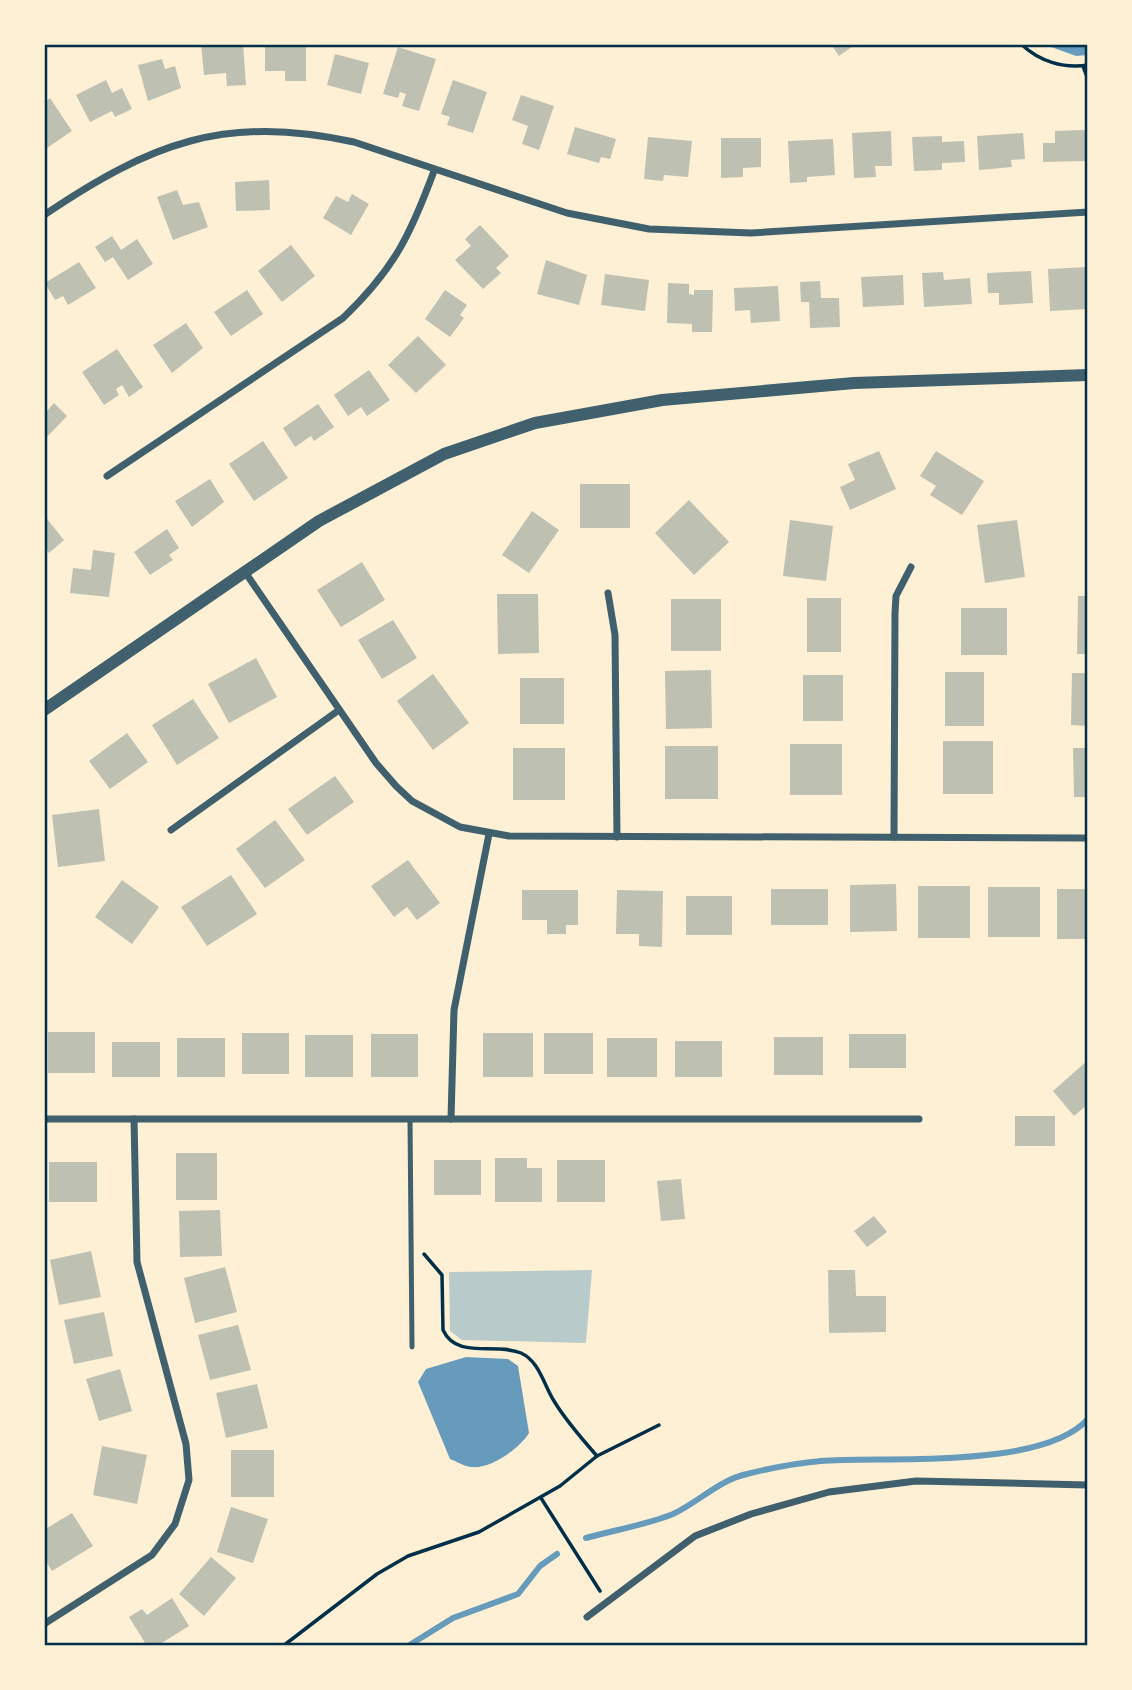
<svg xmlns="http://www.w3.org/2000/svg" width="1132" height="1690" font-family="Poppins,sans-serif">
<rect width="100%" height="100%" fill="#fdf0d5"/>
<path fill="#b9caca" d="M 592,1270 L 586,1343 L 462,1340 L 450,1331 L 449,1272 Z"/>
<g fill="#669bbc">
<path d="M 1043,44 L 1088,44 L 1088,55 L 1076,56 Z"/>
<path d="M 466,1357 L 508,1359 L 518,1366 L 529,1433 C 520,1448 491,1469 472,1467 C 465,1467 456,1461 450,1459 L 418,1382 L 426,1369 Z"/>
</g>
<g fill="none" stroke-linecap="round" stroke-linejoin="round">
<g stroke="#669bbc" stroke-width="6">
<path d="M 586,1538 C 614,1530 646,1525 673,1514 C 699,1502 719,1480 747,1474 C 771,1468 797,1463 821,1461 C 886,1456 1042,1470 1088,1419"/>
<path d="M 408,1646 L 453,1618 L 518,1594 L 540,1566 L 557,1554"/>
</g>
</g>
<g fill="#bec0b2">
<path d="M 201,44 L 243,44 L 246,85 L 227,86 L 226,73 L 204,75 Z"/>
<path d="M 753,44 L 796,44 L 796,46 L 753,47 Z"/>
<path d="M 831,44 L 856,44 L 839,56 Z"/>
<path d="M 265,45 L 306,45 L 306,81 L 285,81 L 285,71 L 265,71 Z"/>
<path d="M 398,47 L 436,59 L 419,111 L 402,106 L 406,94 L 400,92 L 398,98 L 383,94 Z"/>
<path d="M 335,54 L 369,63 L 361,94 L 327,85 Z"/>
<path d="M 162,59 L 165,69 L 175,66 L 181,88 L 148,101 L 138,65 Z"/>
<path d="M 106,80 L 112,93 L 122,88 L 132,109 L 115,117 L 112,111 L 90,122 L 76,95 Z"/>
<path d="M 453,80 L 487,92 L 473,133 L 447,125 L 450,117 L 441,114 Z"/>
<path d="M 521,95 L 554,106 L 539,150 L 522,144 L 528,126 L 512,120 Z"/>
<path d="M 50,98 L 72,131 L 44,150 L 44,103 Z"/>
<path d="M 575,127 L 616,139 L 610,159 L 601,157 L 599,163 L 567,154 Z"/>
<path d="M 1085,130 L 1085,161 L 1043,162 L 1043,143 L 1055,143 L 1055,131 Z"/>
<path d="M 891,131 L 892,166 L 875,166 L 876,177 L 854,178 L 852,133 Z"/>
<path d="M 1023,133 L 1025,159 L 1011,160 L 1012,167 L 979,170 L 977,136 Z"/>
<path d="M 942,136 L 942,142 L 964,141 L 965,162 L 942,163 L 942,170 L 914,171 L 912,137 Z"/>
<path d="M 648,137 L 692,141 L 688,177 L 664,175 L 663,181 L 644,179 Z"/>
<path d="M 721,138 L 761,138 L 761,167 L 743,168 L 743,177 L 721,178 Z"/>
<path d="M 833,139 L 835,175 L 807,177 L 807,182 L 790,183 L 788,141 Z"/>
<path d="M 269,180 L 270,210 L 236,211 L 235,182 Z"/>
<path d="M 177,190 L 183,205 L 199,202 L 208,227 L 173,240 L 157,197 Z"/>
<path d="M 352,194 L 369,204 L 351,235 L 323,218 L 336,196 L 348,202 Z"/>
<path d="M 480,225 L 509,256 L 496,268 L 501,273 L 483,289 L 455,260 L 471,246 L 465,239 Z"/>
<path d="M 112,236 L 121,250 L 137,239 L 153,264 L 128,280 L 113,257 L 105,262 L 95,247 Z"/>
<path d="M 291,245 L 315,276 L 282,302 L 258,271 Z"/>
<path d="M 546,260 L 587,275 L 579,305 L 537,294 Z"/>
<path d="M 79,262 L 96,288 L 68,305 L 63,296 L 55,300 L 45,283 Z"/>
<path d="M 1088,267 L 1088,309 L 1050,311 L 1048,269 Z"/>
<path d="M 1031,271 L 1033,303 L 999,305 L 999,293 L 988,293 L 987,273 Z"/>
<path d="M 943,272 L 944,280 L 970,278 L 972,304 L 924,307 L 922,273 Z"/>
<path d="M 605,274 L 649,280 L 645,311 L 601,305 Z"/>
<path d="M 903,275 L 904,305 L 863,307 L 861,277 Z"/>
<path d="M 820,281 L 821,298 L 839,298 L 840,327 L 810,328 L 809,302 L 801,302 L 800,282 Z"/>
<path d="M 668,283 L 689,284 L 689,294 L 694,295 L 694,290 L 713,290 L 712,332 L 692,332 L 692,324 L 667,323 Z"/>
<path d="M 778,286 L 780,321 L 751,323 L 750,310 L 735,311 L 734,288 Z"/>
<path d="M 247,290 L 263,314 L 231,336 L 214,312 Z"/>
<path d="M 445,290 L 467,305 L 460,315 L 464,318 L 450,337 L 425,319 Z"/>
<path d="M 186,323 L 203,348 L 172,373 L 153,345 Z"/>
<path d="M 418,336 L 446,365 L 416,393 L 388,365 Z"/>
<path d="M 117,349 L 143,387 L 129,397 L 122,385 L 116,389 L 119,395 L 104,405 L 82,372 Z"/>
<path d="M 369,370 L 390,400 L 367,416 L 361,407 L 348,416 L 334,395 Z"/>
<path d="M 54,403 L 67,416 L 44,440 L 44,408 L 47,411 Z"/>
<path d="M 318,404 L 334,427 L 314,441 L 311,436 L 295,447 L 283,428 Z"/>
<path d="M 263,441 L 288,478 L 254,501 L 229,464 Z"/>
<path d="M 879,451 L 896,489 L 850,510 L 840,487 L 855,480 L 848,464 Z"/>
<path d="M 936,451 L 984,481 L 962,515 L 930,495 L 936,486 L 920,476 Z"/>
<path d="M 210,479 L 224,502 L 192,527 L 175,501 Z"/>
<rect x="580" y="484" width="50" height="44"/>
<path d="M 689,500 L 729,542 L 694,575 L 655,533 Z"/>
<path d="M 532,511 L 559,530 L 529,573 L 502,555 Z"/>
<path d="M 44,515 L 64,540 L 49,553 L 44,547 Z"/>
<path d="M 790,520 L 833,526 L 826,581 L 783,576 Z"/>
<path d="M 1017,520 L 1025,577 L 985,583 L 977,525 Z"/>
<path d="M 167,529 L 179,548 L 169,555 L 173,560 L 150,575 L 134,552 Z"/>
<path d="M 93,550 L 115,553 L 109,597 L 70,593 L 73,568 L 91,570 Z"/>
<path d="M 362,562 L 385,600 L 341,627 L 317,590 Z"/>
<path d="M 497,594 L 538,594 L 539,653 L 498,654 Z"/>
<path d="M 1078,596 L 1088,596 L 1088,654 L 1077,654 Z"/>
<rect x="807" y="598" width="34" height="54"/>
<rect x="671" y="599" width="50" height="52"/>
<rect x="961" y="608" width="46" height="47"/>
<path d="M 393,620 L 417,658 L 382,679 L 358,640 Z"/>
<path d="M 256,658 L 277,697 L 229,723 L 208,684 Z"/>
<path d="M 711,670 L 712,728 L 666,729 L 665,671 Z"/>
<rect x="945" y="672" width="39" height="54"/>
<path d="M 1072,673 L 1088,673 L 1088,726 L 1071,725 Z"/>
<path d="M 433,674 L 469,723 L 433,750 L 397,701 Z"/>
<rect x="803" y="675" width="40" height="46"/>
<rect x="520" y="678" width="44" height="46"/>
<path d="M 193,699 L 219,738 L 177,765 L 152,725 Z"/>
<path d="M 127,733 L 148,762 L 110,789 L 89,761 Z"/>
<rect x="943" y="741" width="50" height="53"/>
<rect x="790" y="744" width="52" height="51"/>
<rect x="665" y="746" width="53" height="53"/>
<rect x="513" y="748" width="52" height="52"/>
<path d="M 1073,748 L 1088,748 L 1088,797 L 1074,797 Z"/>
<path d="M 335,776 L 354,802 L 307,835 L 288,809 Z"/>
<path d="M 99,809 L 105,861 L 58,867 L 52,815 Z"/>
<path d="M 275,820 L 305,860 L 265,888 L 236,849 Z"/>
<path d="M 408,860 L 440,903 L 417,920 L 407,907 L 394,917 L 371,886 Z"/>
<path d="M 231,875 L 257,914 L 207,946 L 181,907 Z"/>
<path d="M 122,880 L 159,907 L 132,944 L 95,917 Z"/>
<path d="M 896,884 L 897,931 L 850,932 L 850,885 Z"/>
<rect x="918" y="886" width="52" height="52"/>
<rect x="988" y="887" width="52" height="50"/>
<rect x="771" y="889" width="57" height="36"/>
<rect x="1057" y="889" width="31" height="50"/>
<path d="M 522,890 L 578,890 L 578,925 L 566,925 L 566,934 L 547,934 L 547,920 L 522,920 Z"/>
<path d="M 617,890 L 663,891 L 662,947 L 639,946 L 639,934 L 616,934 Z"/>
<rect x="686" y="896" width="46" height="39"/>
<rect x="48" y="1032" width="47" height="41"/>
<rect x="242" y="1033" width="47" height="41"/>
<rect x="483" y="1033" width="50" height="44"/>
<rect x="544" y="1033" width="49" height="41"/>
<rect x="371" y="1034" width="47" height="43"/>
<rect x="849" y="1034" width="57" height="34"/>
<rect x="305" y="1035" width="48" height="42"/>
<rect x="774" y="1037" width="49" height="38"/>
<rect x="177" y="1038" width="48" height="39"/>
<rect x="607" y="1038" width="50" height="39"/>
<rect x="675" y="1041" width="47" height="36"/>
<rect x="112" y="1042" width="48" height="35"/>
<path d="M 1088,1060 L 1088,1104 L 1074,1116 L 1053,1091 Z"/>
<rect x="1015" y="1116" width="40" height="30"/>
<rect x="176" y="1153" width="41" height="47"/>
<path d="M 495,1158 L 527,1158 L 527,1168 L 542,1168 L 542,1202 L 495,1202 Z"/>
<rect x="434" y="1160" width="47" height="35"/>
<rect x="557" y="1160" width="48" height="42"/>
<rect x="49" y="1162" width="48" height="40"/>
<path d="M 681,1179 L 685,1219 L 661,1221 L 657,1181 Z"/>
<path d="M 220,1210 L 222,1256 L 180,1257 L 179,1211 Z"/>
<path d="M 874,1216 L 887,1232 L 867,1247 L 854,1231 Z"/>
<path d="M 91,1251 L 101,1297 L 59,1305 L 50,1260 Z"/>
<path d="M 225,1267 L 237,1312 L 195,1323 L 184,1278 Z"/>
<path d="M 828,1270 L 855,1270 L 856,1296 L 886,1296 L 886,1332 L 829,1333 Z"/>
<path d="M 104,1312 L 113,1356 L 74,1364 L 64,1320 Z"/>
<path d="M 238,1325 L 251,1370 L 210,1380 L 198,1335 Z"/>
<path d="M 120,1369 L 132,1411 L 99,1421 L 86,1379 Z"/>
<path d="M 257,1384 L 268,1428 L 226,1438 L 216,1393 Z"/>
<path d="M 102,1446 L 147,1455 L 137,1504 L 93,1495 Z"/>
<rect x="231" y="1450" width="43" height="47"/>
<path d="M 231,1507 L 268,1519 L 253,1563 L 217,1552 Z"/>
<path d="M 72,1513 L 93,1546 L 52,1571 L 44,1558 L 44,1530 Z"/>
<path d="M 211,1557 L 236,1578 L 204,1616 L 179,1594 Z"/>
<path d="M 172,1598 L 189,1626 L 157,1646 L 147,1646 L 129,1617 L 142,1609 L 147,1615 Z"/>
</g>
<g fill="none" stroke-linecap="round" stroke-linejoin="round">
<g stroke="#003049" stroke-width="3.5">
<path d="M 1021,44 C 1039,61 1063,69 1088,65"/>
<path d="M 1083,66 L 1088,80"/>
<path d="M 424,1254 L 442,1275 L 443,1330 C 457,1360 495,1342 521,1353 C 539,1361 544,1385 554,1401 C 566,1421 582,1439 597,1456"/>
<path d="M 541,1498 L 600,1591"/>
<path d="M 283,1646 L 377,1574 L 408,1556 L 479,1532 L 560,1486 L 597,1456 L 659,1425"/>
</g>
<path stroke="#3f606c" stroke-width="5" d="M 410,1119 L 412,1347"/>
<g stroke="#3f606c" stroke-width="7">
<path d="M 44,215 C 151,143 224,114 354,142 L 567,213 L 649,229 L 751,233 L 1088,212"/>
<path d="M 107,476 L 343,318 C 394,269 410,236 434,171"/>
<path d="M 245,572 L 376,763 L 396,786 L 412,801 L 460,827 L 509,836 L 1088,838"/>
<path d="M 608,593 L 615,635 L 617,837"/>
<path d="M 171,830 L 339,710"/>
<path d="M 894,837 L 895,613 L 896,596 L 911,567"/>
<path d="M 44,1119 L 919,1119"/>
<path d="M 451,1119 L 454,1010 L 489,834"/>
<path d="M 587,1617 L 695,1536 L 751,1514 L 829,1492 L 916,1481 L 1088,1485"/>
<path d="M 44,1624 L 152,1555 L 175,1524 L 189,1480 L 186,1444 L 137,1262 L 134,1119"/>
</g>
<path stroke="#3f606c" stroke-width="12" d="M 44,710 L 319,521 L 444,454 L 535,423 L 662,400 L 854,383 L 1088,375"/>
</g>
<rect width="1132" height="1690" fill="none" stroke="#fdf0d5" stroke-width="91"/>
<rect x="46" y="46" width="1040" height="1598" fill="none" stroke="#003049" stroke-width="2.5"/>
</svg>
